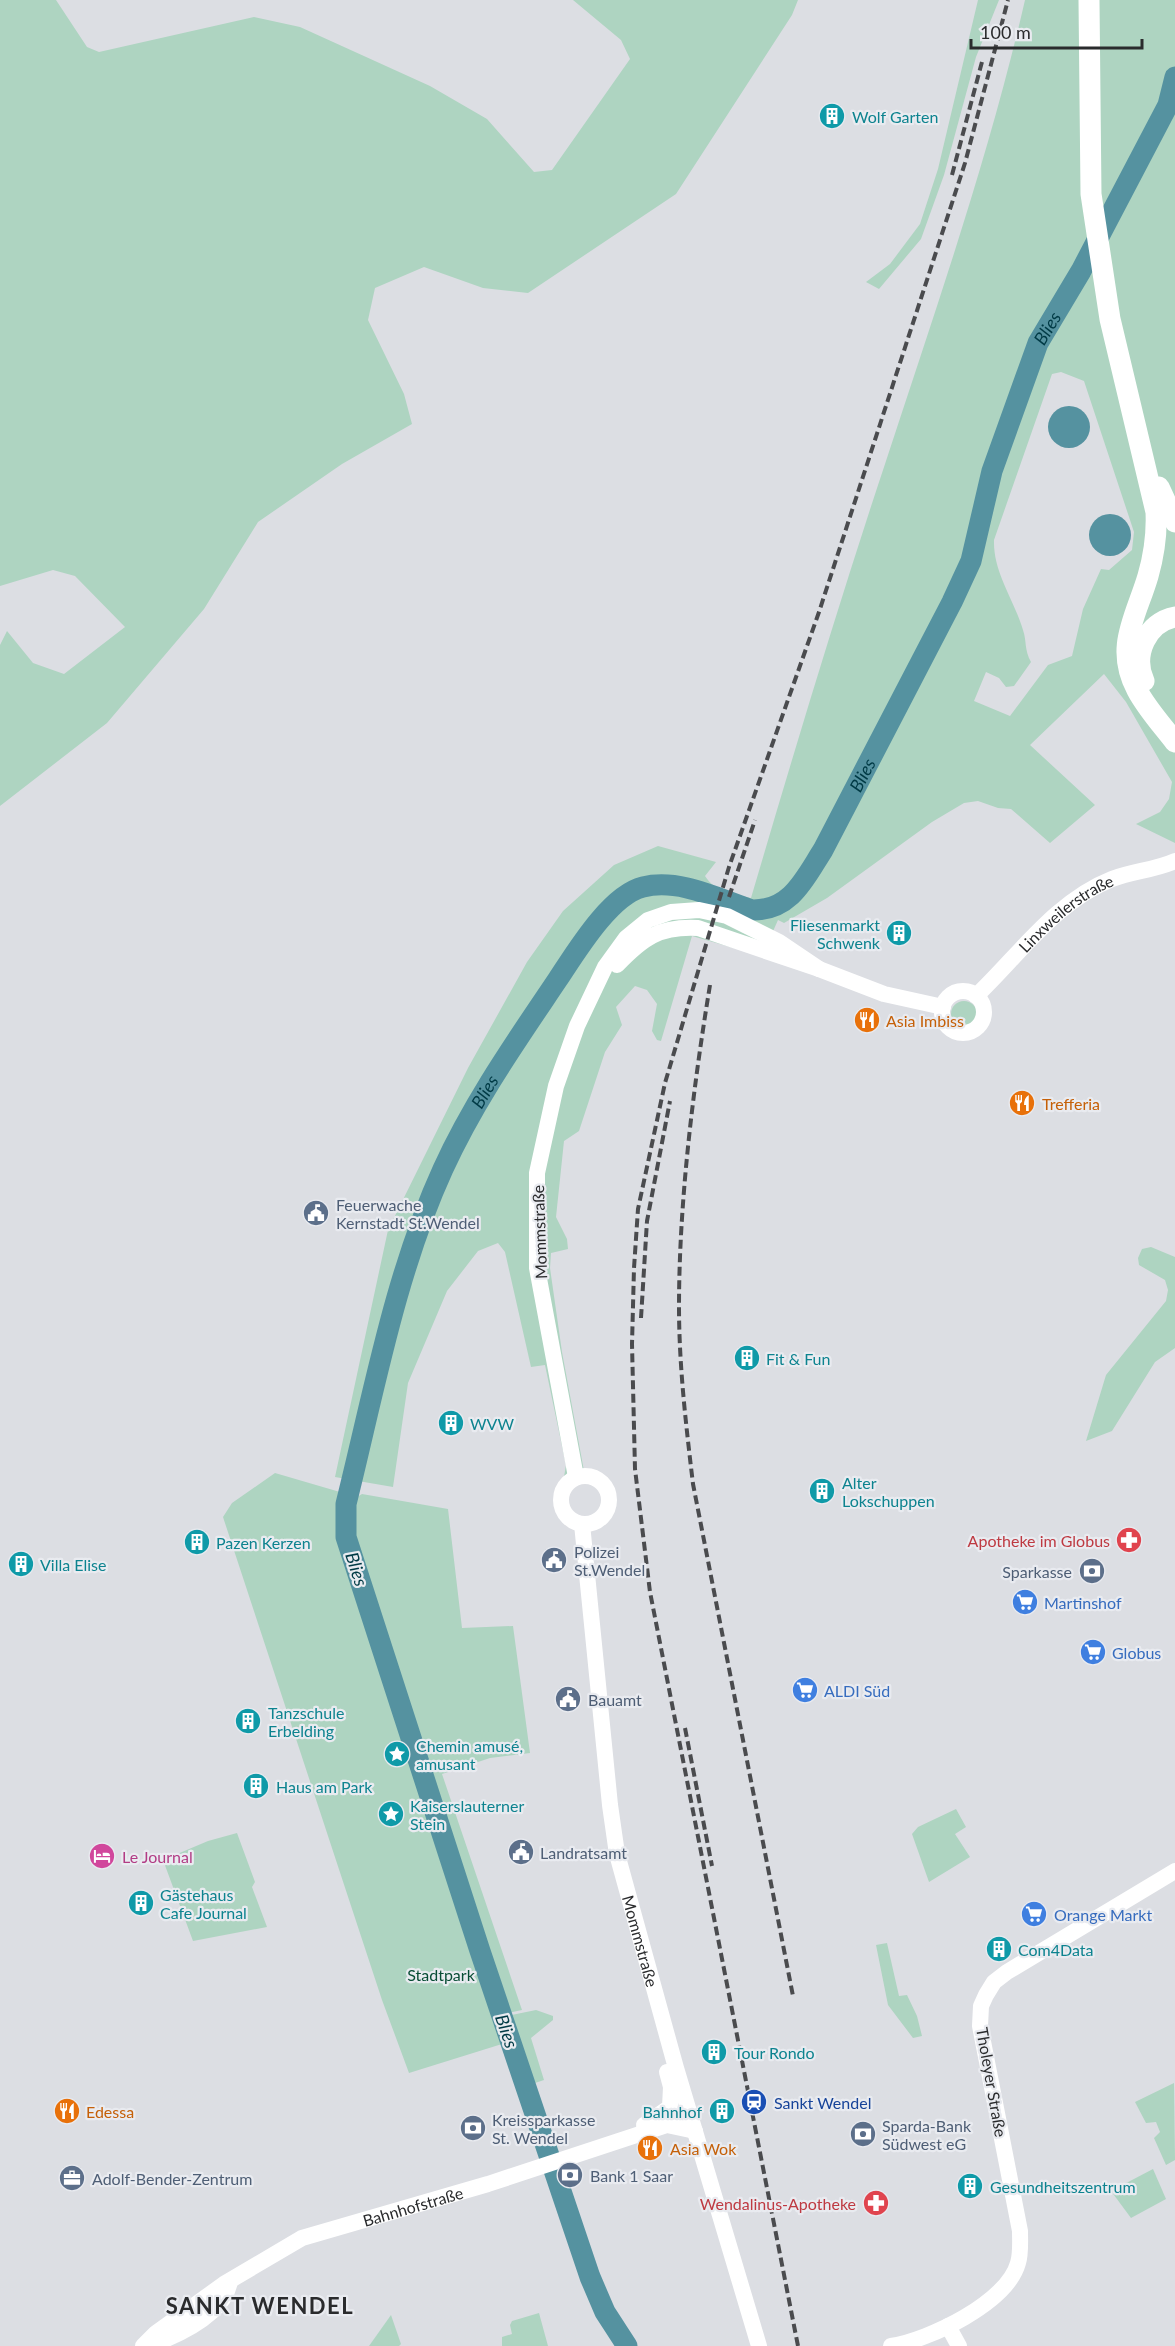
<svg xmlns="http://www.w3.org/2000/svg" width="1175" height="2346" font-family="Lato,sans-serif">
<rect width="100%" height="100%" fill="#dcdee3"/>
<g fill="#aed4c1" fill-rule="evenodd">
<path d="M 0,0 L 56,0 L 87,47 L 99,52 L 254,17 L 300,27 L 430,86 L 487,119 L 534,172 L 552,170 L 630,59 L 621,40 L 573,0 L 798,0 L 792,15 L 676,194 L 528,293 L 483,288 L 424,267 L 375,288 L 368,320 L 404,394 L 412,424 L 342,464 L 258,522 L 204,609 L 107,723 L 0,806 L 0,645 L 7,631 L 33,663 L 64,674 L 125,627 L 75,576 L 53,570 L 0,586 Z"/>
<path d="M 978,0 L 999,0 L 976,57 L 944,175 L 921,239 L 879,289 L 866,282 L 890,264 L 920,224 L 938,169 Z"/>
<path d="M 1025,0 L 1175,0 L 1175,843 L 1136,824 L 1160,812 L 1169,799 L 1172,782 L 1126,702 L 1104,674 L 1030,745 L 1095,805 L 1050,843 L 1011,809 L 998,808 L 978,801 L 964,803 L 932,822 L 827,898 L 784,923 L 778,920 L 762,956 L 692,936 L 661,1041 L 657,1040 L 652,1031 L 657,1004 L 647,990 L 635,986 L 616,1007 L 622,1025 L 605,1052 L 579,1131 L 564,1141 L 556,1217 L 567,1239 L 568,1249 L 551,1253 L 550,1268 L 562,1352 L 584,1471 L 564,1477 L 566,1465 L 545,1365 L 531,1367 L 505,1252 L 498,1243 L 478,1251 L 447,1291 L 408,1383 L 393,1487 L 335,1477 L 388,1230 L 468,1068 L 527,962 L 563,911 L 614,865 L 658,846 L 716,862 L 705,876 C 715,892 734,894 751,898 C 794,752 838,605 886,461 C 936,308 989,157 1025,0 ZM 1061,372 L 1084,381 L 1134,532 L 1132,550 L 1109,570 L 1101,569 L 1083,609 L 1072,656 L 1048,665 L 1010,716 L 974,701 L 986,672 L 999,678 L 1006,687 L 1014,686 L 1031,662 C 1024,649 1027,642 1023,630 C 1014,599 993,573 994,540 L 1052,374 Z"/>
<circle cx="964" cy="1014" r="13"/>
<path d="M 1151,1247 L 1175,1257 L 1175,1348 L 1155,1362 L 1112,1431 L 1086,1441 L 1106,1375 L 1166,1301 L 1168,1290 L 1165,1280 L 1139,1265 L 1138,1258 L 1142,1249 Z"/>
<path d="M 275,1473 L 357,1497 L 362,1494 L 448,1509 L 462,1628 L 513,1626 L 530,1753 L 490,1758 L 442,1774 L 522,2010 L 493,2016 L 502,2044 L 409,2073 L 382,2000 L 223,1517 L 232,1503 Z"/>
<path d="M 956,1809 L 966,1827 L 955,1834 L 970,1857 L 929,1882 L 912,1834 L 918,1827 Z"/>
<path d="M 237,1833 L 255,1882 L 252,1887 L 267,1927 L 193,1941 L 163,1860 L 208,1841 Z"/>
<path d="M 887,1943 L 899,1996 L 907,1995 L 917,2016 L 922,2036 L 913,2038 L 888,2005 L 876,1945 Z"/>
<path d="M 536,2010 L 553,2016 L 553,2020 L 531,2038 L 544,2080 L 526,2086 L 502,2017 Z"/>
<path d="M 1174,2083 L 1175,2160 L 1166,2165 L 1154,2138 L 1160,2132 L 1156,2122 L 1146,2123 L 1135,2102 Z"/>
<path d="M 1153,2169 L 1166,2199 L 1131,2218 L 1111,2191 Z"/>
<path d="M 539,2313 L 548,2346 L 502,2346 L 502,2337 L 512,2334 L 510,2325 L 512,2321 Z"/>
<path d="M 391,2315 L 401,2344 L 399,2346 L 369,2346 Z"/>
</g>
<g fill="#5592a0">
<circle cx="1069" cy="427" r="21"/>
<circle cx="1110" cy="535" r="21"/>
</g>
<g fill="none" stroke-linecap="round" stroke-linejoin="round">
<path stroke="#5592a0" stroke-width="21" id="s1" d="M 627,2346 L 605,2312 L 590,2277 L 480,1951 L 346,1537 L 346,1504 C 374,1392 395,1274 443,1169 C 474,1101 517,1040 558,979 C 576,952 610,895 643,887 C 679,878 719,899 752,910 C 791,911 805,878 823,850 L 952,602 L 971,561 L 992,471 L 1038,343 L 1081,271 L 1168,105 L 1175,77"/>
<g stroke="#fff" stroke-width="16">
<path d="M 617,965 C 643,938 659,926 698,928 L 819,969 L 884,994 L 943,1007"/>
<circle cx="963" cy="1012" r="21"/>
<path id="s2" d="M 976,996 C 1019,955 1056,901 1112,879 C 1133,871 1155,870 1175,861"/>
<circle cx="585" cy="1500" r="24"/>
<path d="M 576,1477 L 537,1268 L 537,1173 L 556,1086 L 577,1026 L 605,967 L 626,938 L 648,920 L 671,912 L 699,910 L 727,916 L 779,942 L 819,969"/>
<path id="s3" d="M 582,1524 L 610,1805 L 617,1854 L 676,2068 L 759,2346"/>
<path d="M 644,2125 L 670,2107 L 671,2087 L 667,2072"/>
<path d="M 948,2326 L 959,2346"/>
<path d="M 154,2344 C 183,2333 225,2313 230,2281"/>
<path id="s4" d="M 143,2346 L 156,2333 L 224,2284 L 302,2238 L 488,2184 L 667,2125 L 695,2131"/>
<path d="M 891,2346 C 929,2340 1007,2303 1018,2263 C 1021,2254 1020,2241 1020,2231 L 980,2026 L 981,2006 L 986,1995 L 994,1982 L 1007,1972 L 1175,1871"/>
</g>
<g stroke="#fff" stroke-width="21">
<path d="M 1089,0 L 1091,194 L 1110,319 L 1156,512 C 1157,534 1154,555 1148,576 C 1136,617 1114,647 1137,690 C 1147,709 1162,725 1175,742"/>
<path d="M 1159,487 L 1175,522"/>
<path d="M 1144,681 C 1132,655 1147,622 1175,617"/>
</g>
<g stroke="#4a4b4e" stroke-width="4" stroke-dasharray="9 4.5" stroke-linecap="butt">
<path d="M 952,175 L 983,58"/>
<path d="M 729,897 L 755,820"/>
<path d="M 710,985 C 693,1089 679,1202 679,1307 C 679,1366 686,1425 693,1484 L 793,1996"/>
<path d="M 641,1318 L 647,1221 L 670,1101"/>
<path d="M 685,1728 L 712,1866"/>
<path d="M 798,2346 L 650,1592 L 635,1469 L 632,1344 L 634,1268 L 638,1209 L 665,1083 L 729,867 L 819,612 L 965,163 L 1008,0"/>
</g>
</g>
<defs>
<g id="building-disc" transform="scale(1.35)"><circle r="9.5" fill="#0f9aa8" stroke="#e9ebf0"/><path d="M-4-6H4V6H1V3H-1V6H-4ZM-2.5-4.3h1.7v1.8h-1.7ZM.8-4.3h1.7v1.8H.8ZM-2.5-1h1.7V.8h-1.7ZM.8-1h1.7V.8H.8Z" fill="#fff"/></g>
<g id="restaurant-disc" transform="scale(1.35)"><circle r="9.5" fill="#e8710a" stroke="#e9ebf0"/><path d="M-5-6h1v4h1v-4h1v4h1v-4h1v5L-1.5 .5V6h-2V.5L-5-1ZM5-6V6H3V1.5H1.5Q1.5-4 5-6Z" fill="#fff"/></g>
<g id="civic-disc" transform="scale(1.35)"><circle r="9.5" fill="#5c6f8a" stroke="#e9ebf0"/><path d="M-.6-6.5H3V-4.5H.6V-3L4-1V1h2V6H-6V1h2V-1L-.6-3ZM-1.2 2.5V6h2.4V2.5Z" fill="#fff"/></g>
<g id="pharmacy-disc" transform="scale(1.35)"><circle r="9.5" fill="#e0444e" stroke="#e9ebf0"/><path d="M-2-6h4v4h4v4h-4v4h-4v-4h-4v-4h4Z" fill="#fff"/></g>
<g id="bank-disc" transform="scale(1.35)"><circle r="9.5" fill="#5c6f8a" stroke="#e9ebf0"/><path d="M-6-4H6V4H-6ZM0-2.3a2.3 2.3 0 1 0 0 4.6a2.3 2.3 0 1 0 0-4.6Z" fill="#fff"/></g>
<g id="supermarket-disc" transform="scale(1.35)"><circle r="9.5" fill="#3f7fe0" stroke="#e9ebf0"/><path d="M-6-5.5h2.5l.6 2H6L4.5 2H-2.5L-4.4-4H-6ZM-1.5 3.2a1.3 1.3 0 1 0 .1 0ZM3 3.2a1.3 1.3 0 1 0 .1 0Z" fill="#fff"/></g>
<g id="sight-disc" transform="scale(1.35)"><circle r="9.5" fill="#0f9aa8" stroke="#e9ebf0"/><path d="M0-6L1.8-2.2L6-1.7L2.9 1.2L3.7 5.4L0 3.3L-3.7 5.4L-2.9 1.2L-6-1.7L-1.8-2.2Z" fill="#fff"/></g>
<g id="hotel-disc" transform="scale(1.35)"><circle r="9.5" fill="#d1479c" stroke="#e9ebf0"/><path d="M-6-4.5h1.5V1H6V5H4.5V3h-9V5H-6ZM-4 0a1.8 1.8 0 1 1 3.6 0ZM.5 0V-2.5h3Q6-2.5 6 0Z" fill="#fff"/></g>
<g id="station-disc" transform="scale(1.35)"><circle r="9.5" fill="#1a4fb4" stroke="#e9ebf0"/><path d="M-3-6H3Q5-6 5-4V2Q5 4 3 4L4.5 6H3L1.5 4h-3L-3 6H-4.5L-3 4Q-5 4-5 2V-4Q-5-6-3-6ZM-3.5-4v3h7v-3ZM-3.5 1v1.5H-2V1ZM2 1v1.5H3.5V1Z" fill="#fff"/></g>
<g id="office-disc" transform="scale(1.35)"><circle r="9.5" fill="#5c6f8a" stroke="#e9ebf0"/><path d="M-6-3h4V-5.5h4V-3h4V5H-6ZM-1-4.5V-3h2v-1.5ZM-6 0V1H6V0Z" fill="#fff"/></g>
</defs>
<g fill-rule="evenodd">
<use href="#building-disc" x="832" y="116"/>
<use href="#building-disc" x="899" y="933"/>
<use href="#restaurant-disc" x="867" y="1020"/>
<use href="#restaurant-disc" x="1022" y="1103"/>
<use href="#civic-disc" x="316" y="1213"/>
<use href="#building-disc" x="747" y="1358"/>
<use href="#building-disc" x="451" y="1423"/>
<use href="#building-disc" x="822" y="1491"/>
<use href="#pharmacy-disc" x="1129" y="1540"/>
<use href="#building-disc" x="197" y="1542"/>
<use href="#civic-disc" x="554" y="1560"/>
<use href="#building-disc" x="21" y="1564"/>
<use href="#bank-disc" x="1092" y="1571"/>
<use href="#supermarket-disc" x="1025" y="1602"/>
<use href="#supermarket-disc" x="1093" y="1652"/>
<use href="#supermarket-disc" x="805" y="1690"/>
<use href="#civic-disc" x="568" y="1699"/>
<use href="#building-disc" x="248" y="1721"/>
<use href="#sight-disc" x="397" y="1754"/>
<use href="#building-disc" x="256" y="1786"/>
<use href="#sight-disc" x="391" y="1814"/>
<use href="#civic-disc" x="521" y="1852"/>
<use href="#hotel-disc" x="102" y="1856"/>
<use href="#building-disc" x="141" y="1903"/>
<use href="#supermarket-disc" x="1034" y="1914"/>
<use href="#building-disc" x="999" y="1949"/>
<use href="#building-disc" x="714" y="2052"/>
<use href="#station-disc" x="754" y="2102"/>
<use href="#restaurant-disc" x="67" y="2111"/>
<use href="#building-disc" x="722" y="2111"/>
<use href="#bank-disc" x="473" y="2128"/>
<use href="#bank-disc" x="863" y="2134"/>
<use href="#restaurant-disc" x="650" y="2148"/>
<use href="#bank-disc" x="570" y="2175"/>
<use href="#office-disc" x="72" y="2178"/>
<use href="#building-disc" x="970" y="2186"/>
<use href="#pharmacy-disc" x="876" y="2203"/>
</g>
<g text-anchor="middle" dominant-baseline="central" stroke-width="4.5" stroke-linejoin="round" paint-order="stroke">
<g font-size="16" fill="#0d838f" stroke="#e9ebf0" text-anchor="start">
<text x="852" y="116">Wolf Garten</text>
<text x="880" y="924" text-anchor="end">Fliesenmarkt<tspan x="880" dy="18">Schwenk</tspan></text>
<text x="766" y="1358">Fit &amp; Fun</text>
<text x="470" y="1423">WVW</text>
<text x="842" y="1482">Alter<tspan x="842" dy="18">Lokschuppen</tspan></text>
<text x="216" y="1542">Pazen Kerzen</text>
<text x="40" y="1564">Villa Elise</text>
<text x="268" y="1712">Tanzschule<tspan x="268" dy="18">Erbelding</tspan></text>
<text x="416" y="1745">Chemin amusé,<tspan x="416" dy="18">amusant</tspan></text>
<text x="276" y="1786">Haus am Park</text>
<text x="410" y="1805">Kaiserslauterner<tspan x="410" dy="18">Stein</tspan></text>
<text x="160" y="1894">Gästehaus<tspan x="160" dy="18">Cafe Journal</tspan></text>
<text x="1018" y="1949">Com4Data</text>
<text x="734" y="2052">Tour Rondo</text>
<text x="702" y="2111" text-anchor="end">Bahnhof</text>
<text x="990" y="2186">Gesundheitszentrum</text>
</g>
<g font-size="16" fill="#2a2b2d" stroke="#e9ebf0">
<text stroke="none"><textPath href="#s2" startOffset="123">Linxweilerstraße</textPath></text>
<text transform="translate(539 1232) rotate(-92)">Mommstraße</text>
<text stroke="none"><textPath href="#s3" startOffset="422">Mommstraße</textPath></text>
<text transform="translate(992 2082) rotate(80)">Tholeyer Straße</text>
<text stroke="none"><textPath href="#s4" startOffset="308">Bahnhofstraße</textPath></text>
</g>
<g font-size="16" fill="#c56008" stroke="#e9ebf0" text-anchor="start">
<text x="886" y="1020">Asia Imbiss</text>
<text x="1042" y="1103">Trefferia</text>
<text x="86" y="2111">Edessa</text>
<text x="670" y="2148">Asia Wok</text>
</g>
<g font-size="16" fill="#4e5e75" stroke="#e9ebf0" text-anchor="start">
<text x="336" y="1204">Feuerwache<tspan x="336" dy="18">Kernstadt St.Wendel</tspan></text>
<text x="574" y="1551">Polizei<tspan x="574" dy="18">St.Wendel</tspan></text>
<text x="1072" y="1571" text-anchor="end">Sparkasse</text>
<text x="588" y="1699">Bauamt</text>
<text x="540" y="1852">Landratsamt</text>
<text x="492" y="2119">Kreissparkasse<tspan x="492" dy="18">St. Wendel</tspan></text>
<text x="882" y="2125">Sparda-Bank<tspan x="882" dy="18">Südwest eG</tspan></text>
<text x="590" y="2175">Bank 1 Saar</text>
<text x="92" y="2178">Adolf-Bender-Zentrum</text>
</g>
<g font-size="16" fill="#be3a42" stroke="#e9ebf0" text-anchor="end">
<text x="1110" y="1540">Apotheke im Globus</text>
<text x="856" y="2203">Wendalinus-Apotheke</text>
</g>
<g font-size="16" fill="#366cbe" stroke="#e9ebf0" text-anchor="start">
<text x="1044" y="1602">Martinshof</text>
<text x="1112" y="1652">Globus</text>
<text x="824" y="1690">ALDI Süd</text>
<text x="1054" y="1914">Orange Markt</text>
</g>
<g font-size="16" fill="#b23c85" stroke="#e9ebf0" text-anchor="start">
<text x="122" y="1856">Le Journal</text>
</g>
<g font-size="16" fill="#084d35" stroke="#e9ebf0">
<text x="441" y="1974">Stadtpark</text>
</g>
<g font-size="16" fill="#164399" stroke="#e9ebf0" text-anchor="start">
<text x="774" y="2102">Sankt Wendel</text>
</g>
<g font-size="18" font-style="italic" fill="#003a45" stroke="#e9ebf0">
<text stroke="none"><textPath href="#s1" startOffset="2372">Blies</textPath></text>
<text stroke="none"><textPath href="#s1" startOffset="1886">Blies</textPath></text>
<text stroke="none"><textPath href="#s1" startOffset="1328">Blies</textPath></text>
<text transform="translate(357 1569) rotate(72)">Blies</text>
<text transform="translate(507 2031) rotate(71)">Blies</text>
</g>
<g font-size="22" font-weight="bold" letter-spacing="1.5" fill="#2a2b2d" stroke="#e9ebf0">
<text x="260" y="2305">SANKT WENDEL</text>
</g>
</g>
<path d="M971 39v9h171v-9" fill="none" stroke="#2a2b2d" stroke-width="3"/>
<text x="980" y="39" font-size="18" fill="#2a2b2d" stroke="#e9ebf0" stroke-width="4.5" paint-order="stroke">100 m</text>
</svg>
